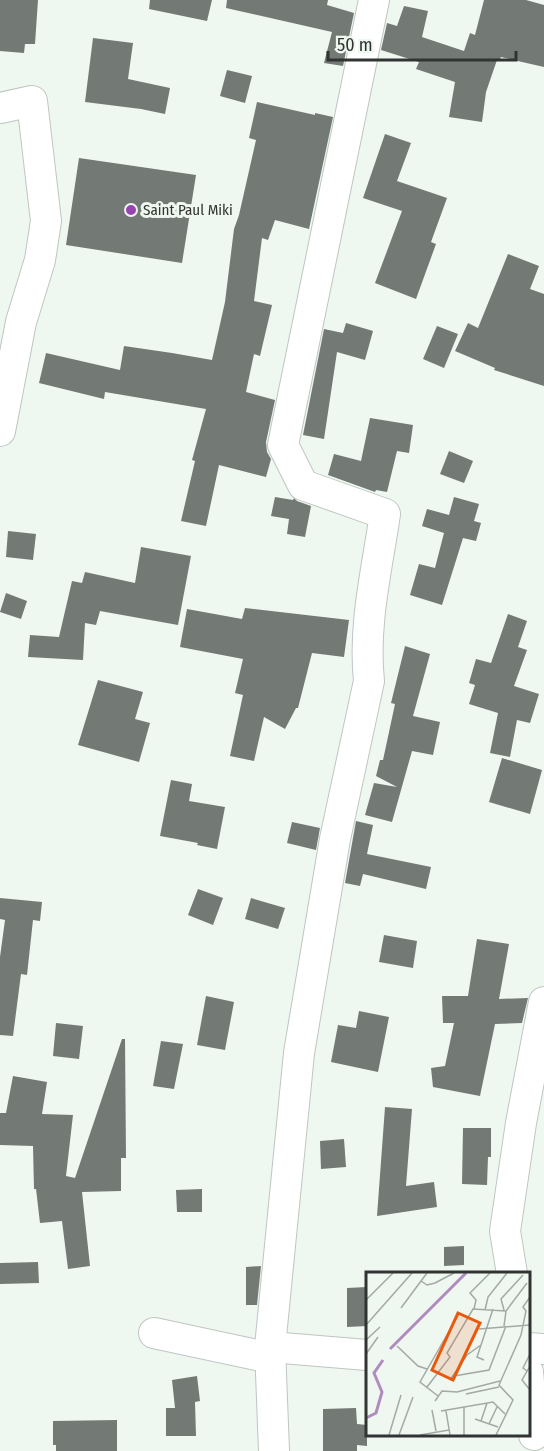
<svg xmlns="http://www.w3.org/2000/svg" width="544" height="1451" font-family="'Fira Sans Condensed',sans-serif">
<rect width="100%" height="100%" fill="#eff7f1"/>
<g fill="#737a75">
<path d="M 0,0 L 38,0 L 35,44 L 25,44 L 24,53 L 0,51 Z"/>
<path d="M 150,0 L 212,0 L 207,21 L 149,9 Z"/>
<path d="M 227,0 L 328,0 L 327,5 L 354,13 L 343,66 L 324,63 L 332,32 L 226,8 Z"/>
<path d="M 484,0 L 526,0 L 544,5 L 544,67 L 501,57 L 499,61 L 497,60 L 486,92 L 482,122 L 449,117 L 455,82 L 416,69 L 419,62 L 381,50 L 387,23 L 397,26 L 404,6 L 428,11 L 422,37 L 464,51 L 470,33 L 475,35 Z"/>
<path d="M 93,38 L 133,43 L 128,79 L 170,88 L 165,114 L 141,109 L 85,102 Z"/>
<path d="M 227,70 L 252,76 L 245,103 L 220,96 Z"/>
<path d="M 257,102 L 315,115 L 315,113 L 333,117 L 309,229 L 275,220 L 268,240 L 262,238 L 254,301 L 272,305 L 260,356 L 254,354 L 246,392 L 275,400 L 266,442 L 267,452 L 271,459 L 266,477 L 219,465 L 206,526 L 181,521 L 195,461 L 192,460 L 206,409 L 105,392 L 104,399 L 39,383 L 46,353 L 120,370 L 124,346 L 172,353 L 212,360 L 225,302 L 234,229 L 239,215 L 256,140 L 249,138 Z"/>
<path d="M 385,134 L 411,143 L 397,181 L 447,198 L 431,242 L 436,244 L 416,299 L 375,283 L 402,211 L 363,198 Z"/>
<path d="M 79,158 L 196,175 L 182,263 L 66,245 Z"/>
<path d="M 508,254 L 539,266 L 530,289 L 544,294 L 544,386 L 494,370 L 495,368 L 455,351 L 468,323 L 478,328 Z"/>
<path d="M 346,323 L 373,331 L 365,360 L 337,352 L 324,439 L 303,435 L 324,329 L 343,333 Z"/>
<path d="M 437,326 L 458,334 L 444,368 L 423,359 Z"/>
<path d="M 370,418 L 413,425 L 409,453 L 397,451 L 387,492 L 376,490 L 375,492 L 328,475 L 334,454 L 361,461 Z"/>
<path d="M 449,451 L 473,461 L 464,483 L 440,474 Z"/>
<path d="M 275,497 L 293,500 L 294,498 L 297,501 L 311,506 L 305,537 L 287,534 L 289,519 L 271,516 Z"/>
<path d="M 454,497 L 479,504 L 474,521 L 481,523 L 476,541 L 463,538 L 442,605 L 410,595 L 419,564 L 435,568 L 444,533 L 422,526 L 427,509 L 449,515 Z"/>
<path d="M 8,531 L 36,534 L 33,560 L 6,557 Z"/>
<path d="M 141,547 L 191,556 L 178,625 L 100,611 L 96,625 L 85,623 L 83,660 L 28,657 L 30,635 L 59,637 L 72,581 L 82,583 L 85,572 L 135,583 Z"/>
<path d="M 6,593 L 27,601 L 21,619 L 0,612 Z"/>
<path d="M 245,608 L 349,620 L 344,657 L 312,653 L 298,708 L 296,708 L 285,729 L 264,717 L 254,761 L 230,756 L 243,695 L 235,693 L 243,659 L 180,647 L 187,609 L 242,619 Z"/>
<path d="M 508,614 L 527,621 L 518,647 L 527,650 L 514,686 L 539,694 L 530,723 L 517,720 L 510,757 L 490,753 L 498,713 L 469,704 L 475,685 L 469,683 L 476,659 L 491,663 Z"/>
<path d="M 405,646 L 430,654 L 413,716 L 440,722 L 433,755 L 412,751 L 392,822 L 365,815 L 374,783 L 397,787 L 376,776 L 380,760 L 383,760 L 395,704 L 391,703 Z"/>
<path d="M 98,680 L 143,692 L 135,719 L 150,723 L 139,762 L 78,745 Z"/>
<path d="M 502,758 L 542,770 L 530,814 L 489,802 Z"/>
<path d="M 171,780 L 192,784 L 189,801 L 225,807 L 217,849 L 197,845 L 198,843 L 160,836 Z"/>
<path d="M 356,821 L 373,825 L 367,854 L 431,867 L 426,889 L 363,874 L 360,886 L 345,883 Z"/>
<path d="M 292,822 L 320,828 L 316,850 L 287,843 Z"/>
<path d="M 198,889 L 223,898 L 213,925 L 188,915 Z"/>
<path d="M 0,898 L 42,902 L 40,921 L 33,920 L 27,975 L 21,974 L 13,1036 L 0,1035 L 0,957 L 5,920 L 0,919 Z"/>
<path d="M 251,898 L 285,908 L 278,929 L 245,919 Z"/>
<path d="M 384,935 L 417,941 L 413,968 L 379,962 Z"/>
<path d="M 477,939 L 509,944 L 499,999 L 528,998 L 522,1023 L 495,1024 L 480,1096 L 433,1087 L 431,1068 L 445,1066 L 454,1023 L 443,1023 L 442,996 L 468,996 Z"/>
<path d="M 206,996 L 234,1002 L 225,1050 L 197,1045 Z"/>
<path d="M 359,1011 L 389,1017 L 378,1072 L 331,1062 L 338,1025 L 356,1028 Z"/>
<path d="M 56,1023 L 83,1026 L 79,1059 L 53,1056 Z"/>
<path d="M 122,1039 L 125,1039 L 126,1158 L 121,1158 L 121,1191 L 82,1192 L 90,1266 L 68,1269 L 62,1221 L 40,1223 L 36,1189 L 34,1189 L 33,1146 L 0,1145 L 0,1113 L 6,1113 L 13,1076 L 47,1082 L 42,1114 L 73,1115 L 66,1176 L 75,1178 Z"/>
<path d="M 161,1041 L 183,1044 L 174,1089 L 153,1086 Z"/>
<path d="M 385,1107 L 412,1109 L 406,1186 L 434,1182 L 437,1207 L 377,1216 Z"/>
<path d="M 463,1128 L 491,1128 L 491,1157 L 488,1157 L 487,1185 L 462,1184 Z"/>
<path d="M 344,1139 L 346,1167 L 321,1169 L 320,1141 Z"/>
<path d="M 202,1189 L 202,1212 L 177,1212 L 176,1190 Z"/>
<path d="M 464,1246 L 464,1265 L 444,1266 L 444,1247 Z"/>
<path d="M 38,1262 L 39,1283 L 0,1284 L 0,1263 Z"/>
<path d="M 261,1266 L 257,1305 L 246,1305 L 246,1267 Z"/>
<path d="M 367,1287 L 367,1326 L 347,1327 L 347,1288 Z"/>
<path d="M 197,1376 L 200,1401 L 195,1402 L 196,1436 L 166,1436 L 166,1408 L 175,1408 L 172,1380 Z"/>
<path d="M 356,1408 L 357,1424 L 367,1425 L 367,1446 L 357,1445 L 357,1451 L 323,1451 L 323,1409 Z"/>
<path d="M 117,1420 L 117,1451 L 56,1451 L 56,1445 L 53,1445 L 53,1421 Z"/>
</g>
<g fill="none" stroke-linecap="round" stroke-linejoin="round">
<g stroke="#bec6c0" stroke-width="32">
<g id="minor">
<path d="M 0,108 L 32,101 L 46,221 L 40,260 L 21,322 L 0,431"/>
<path d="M 512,1274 L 505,1231 L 521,1123 L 544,1002"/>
<path d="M 154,1333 L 271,1358"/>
<path d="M 270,1347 L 367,1355"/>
<path d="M 528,1348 L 544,1349"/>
<path d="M 528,1372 L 534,1435"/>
<path d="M 274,1451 L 270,1347 L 299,1053 L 335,839 L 369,681 C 363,625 377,569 385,514 L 303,485 L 283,445 L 374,0"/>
</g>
</g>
<use href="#minor" stroke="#fff" stroke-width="30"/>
</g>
<circle fill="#9744b3" stroke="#eff7f1" stroke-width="2" cx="131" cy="210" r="6"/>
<g text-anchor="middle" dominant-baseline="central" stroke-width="6" stroke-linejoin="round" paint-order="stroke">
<g font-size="15" fill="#313432" stroke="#eff7f1" text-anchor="start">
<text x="143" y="210">Saint Paul Miki</text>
</g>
</g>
<g transform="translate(366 1272)">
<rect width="164" height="164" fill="#eff7f1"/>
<path fill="none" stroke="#b08cbe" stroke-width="3" d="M 24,77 L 100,1M 0,146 L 10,141 L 16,120 L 8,101 L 17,88"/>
<path fill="none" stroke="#a3a9a5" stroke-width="1.5" d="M 55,9 L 61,13 L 69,11 L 88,1M 0,28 L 27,1M 35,36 L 61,1M 108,37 L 110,28 L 104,21 L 124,1M 119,38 L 122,25 L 141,1M 138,38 L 135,27 L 157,3M 0,53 L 46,1M 138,54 L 140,39 L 161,11M 113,57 L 164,53M 0,68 L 14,55M 31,74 L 52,94 L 61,97M 0,82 L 12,65M 118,88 L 111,85 L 127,37M 164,94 L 156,108 L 164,118M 161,99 L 157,96 L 164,82M 88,104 L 123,98 L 140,54M 84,108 L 101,83 L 115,73M 61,115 L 84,85 L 81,81 L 107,37 L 140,39M 100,122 L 133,115M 72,124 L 54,110 L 93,42M 69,129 L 76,119 L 91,120 L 134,109M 66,138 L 70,159M 75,139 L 127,130 L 139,142M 80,139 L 84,163M 109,147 L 132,155M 115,149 L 121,131M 123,152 L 131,135M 23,163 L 35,123M 33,163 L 47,125M 54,163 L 83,158M 98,163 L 98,135M 130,163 L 147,128 L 133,113 L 155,63 L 160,39 L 157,35 L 164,25"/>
<path fill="#e8590c" fill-opacity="0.15" stroke="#e8590c" stroke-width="3" d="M 92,41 L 114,51 L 87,108 L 66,98 Z"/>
<rect width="164" height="164" fill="none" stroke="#313432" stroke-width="3"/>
</g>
<path d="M328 51v9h188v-9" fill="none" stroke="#313432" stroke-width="3"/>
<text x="337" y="51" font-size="18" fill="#313432" stroke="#eff7f1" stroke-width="4.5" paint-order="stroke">50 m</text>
</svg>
